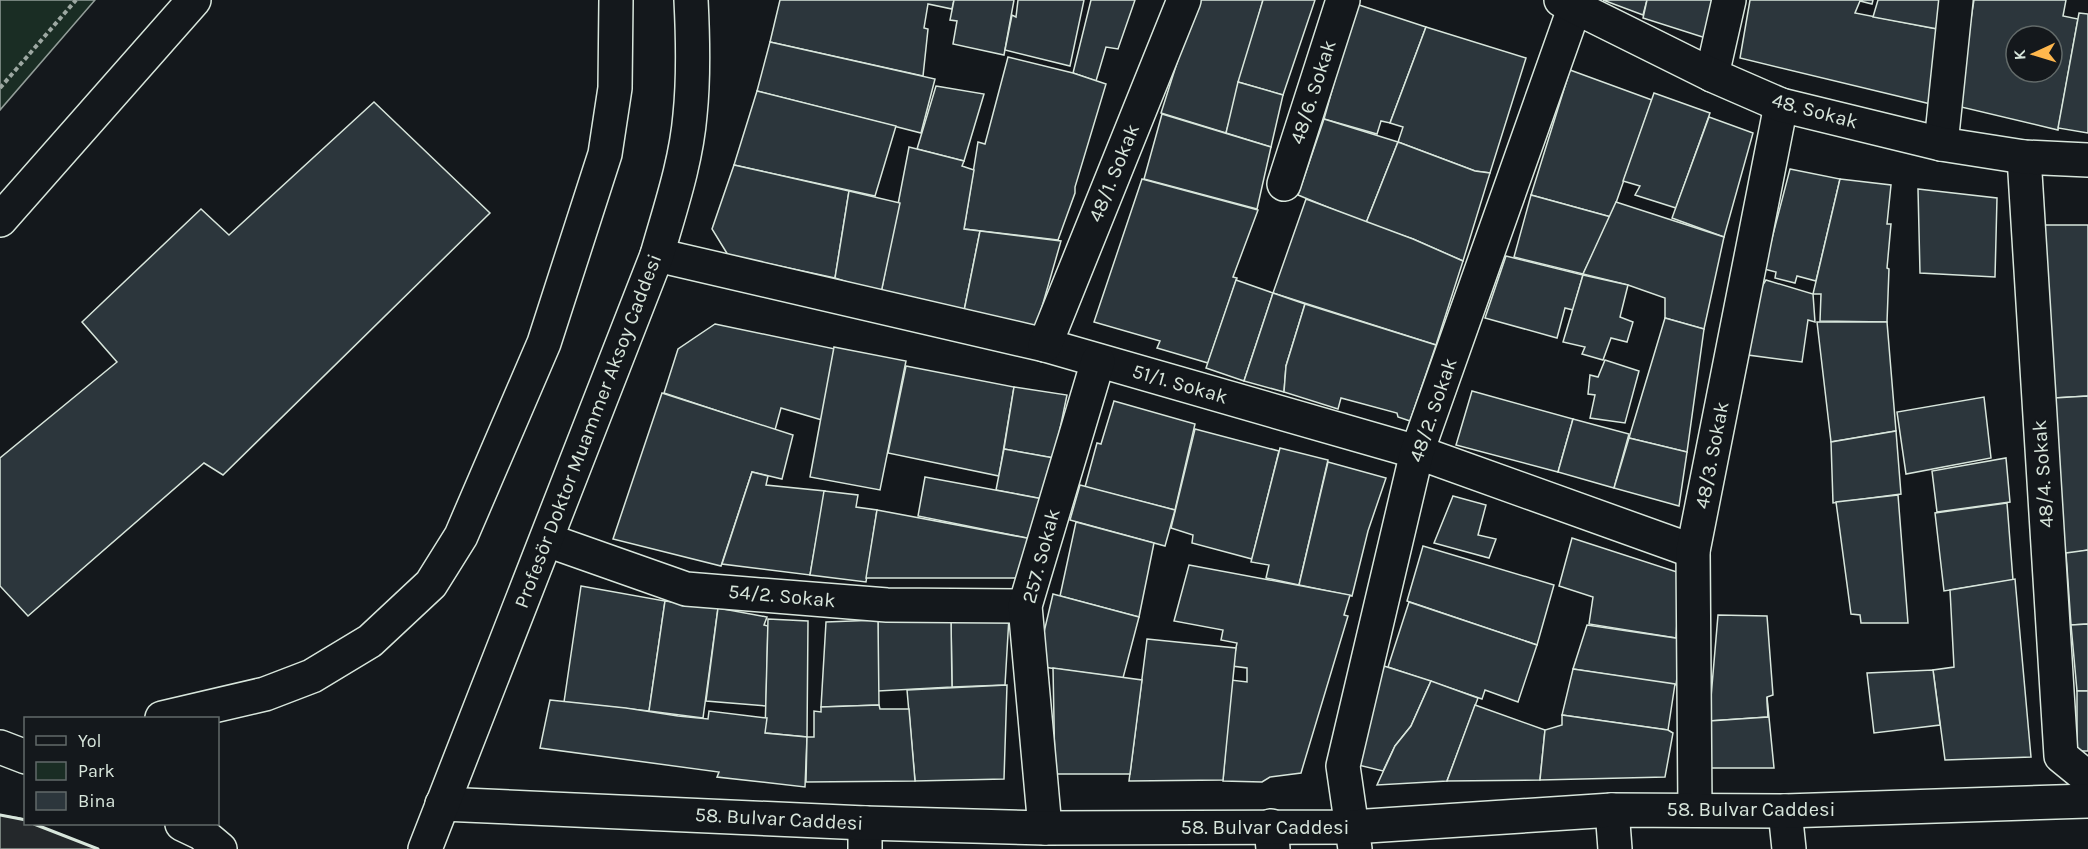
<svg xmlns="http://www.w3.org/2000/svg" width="2088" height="849" font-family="Karla,sans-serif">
<rect width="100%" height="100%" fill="#14181c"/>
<path fill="#1a2d24" stroke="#939e99" stroke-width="1.5" d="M 0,0 L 95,0 L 0,110 Z"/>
<path fill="#24282b" stroke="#939e99" stroke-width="1.5" d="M 0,815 L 20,818 L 25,820 L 26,824 L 34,824 L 98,849 L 0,849 Z"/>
<g fill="#2c363c" stroke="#d8e6dc" stroke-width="1.5" fill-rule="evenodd">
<path d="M 780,0 L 954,0 L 952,9 L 928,4 L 924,28 L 928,29 L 923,76 L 770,42 Z"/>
<path d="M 954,0 L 1014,0 L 1004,55 L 953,44 L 957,21 L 950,20 Z"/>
<path d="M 1018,0 L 1084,0 L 1070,66 L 1005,50 L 1012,15 L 1016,17 Z"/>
<path d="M 1091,0 L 1135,0 L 1118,49 L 1106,47 L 1096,81 L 1073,73 Z"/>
<path d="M 1197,0 L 1263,0 L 1226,133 L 1161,113 Z"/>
<path d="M 1263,0 L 1315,0 L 1283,95 L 1238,82 Z"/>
<path d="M 1603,0 L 1647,0 L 1643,15 Z"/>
<path d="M 1647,0 L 1719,0 L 1712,40 L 1643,18 Z"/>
<path d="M 1750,0 L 1873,0 L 1872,4 L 1860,1 L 1855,13 L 1943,30 L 1939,106 L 1740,58 Z"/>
<path d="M 1878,0 L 1946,0 L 1943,30 L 1873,17 Z"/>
<path d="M 1974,0 L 2066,0 L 2063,16 L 2078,19 L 2058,130 L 1957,106 ZM 2016,36 L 2052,36 L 2052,72 L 2016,72 Z"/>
<path d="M 1356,4 L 1426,27 L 1390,123 L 1381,121 L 1377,134 L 1324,119 Z"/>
<path d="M 2079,13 L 2088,14 L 2088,133 L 2058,128 Z"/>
<path d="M 1426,27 L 1526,58 L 1490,173 L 1475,171 L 1398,142 L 1403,127 L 1390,123 Z"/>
<path d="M 770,42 L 935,79 L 921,133 L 757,91 Z"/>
<path d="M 1008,57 L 1073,73 L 1106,84 L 1075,187 L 1075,193 L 1058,240 L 964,229 L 978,142 L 985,144 Z"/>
<path d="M 1570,70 L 1652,100 L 1611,217 L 1531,195 Z"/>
<path d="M 1238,82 L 1283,95 L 1271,147 L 1226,133 Z"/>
<path d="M 936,86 L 984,94 L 964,161 L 917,149 Z"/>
<path d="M 757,91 L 896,126 L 875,196 L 734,165 Z"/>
<path d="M 1654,93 L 1710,113 L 1676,208 L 1635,195 L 1640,186 L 1623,181 Z"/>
<path d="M 374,102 L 490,213 L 223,475 L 204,463 L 28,616 L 0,586 L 0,458 L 117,362 L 82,322 L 201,209 L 229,235 Z"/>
<path d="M 1162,114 L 1271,147 L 1257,209 L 1144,179 Z"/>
<path d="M 1709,117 L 1753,133 L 1724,237 L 1672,218 Z"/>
<path d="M 1324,119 L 1398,142 L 1366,223 L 1298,195 Z"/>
<path d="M 1398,142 L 1475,171 L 1490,173 L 1463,261 L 1413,239 L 1366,223 Z"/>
<path d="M 909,147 L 964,161 L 962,166 L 974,170 L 964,229 L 980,231 L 964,311 L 881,293 Z"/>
<path d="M 734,165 L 849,191 L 835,278 L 728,255 L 712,229 Z"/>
<path d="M 1790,169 L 1840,179 L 1816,281 L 1797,276 L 1795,283 L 1775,278 L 1776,272 L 1764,269 Z"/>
<path d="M 1142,179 L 1258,210 L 1233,277 L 1237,278 L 1208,363 L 1157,348 L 1160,341 L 1094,322 Z"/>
<path d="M 1840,179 L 1891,185 L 1887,224 L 1891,224 L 1887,268 L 1889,269 L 1887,322 L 1820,321 L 1821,294 L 1813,294 Z"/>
<path d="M 1918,189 L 1997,198 L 1995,277 L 1920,273 Z"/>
<path d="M 849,191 L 900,203 L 881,293 L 835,278 Z"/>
<path d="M 1531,195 L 1611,217 L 1583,274 L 1514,257 Z"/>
<path d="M 1306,199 L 1413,239 L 1463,261 L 1436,345 L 1273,293 Z"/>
<path d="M 1616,202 L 1724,237 L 1704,329 L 1665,318 L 1665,298 L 1628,285 L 1583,274 Z"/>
<path d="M 2040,225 L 2088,225 L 2088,396 L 2054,398 Z"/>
<path d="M 980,231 L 1061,241 L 1035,331 L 964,311 Z"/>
<path d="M 1506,256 L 1583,275 L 1573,310 L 1565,308 L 1557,338 L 1485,318 Z"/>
<path d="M 1583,275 L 1628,285 L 1620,317 L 1633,322 L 1627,342 L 1611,338 L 1603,360 L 1582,354 L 1585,347 L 1563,342 Z"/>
<path d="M 1236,280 L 1273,293 L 1244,381 L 1206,368 Z"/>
<path d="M 1766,280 L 1813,294 L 1815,322 L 1808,320 L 1802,362 L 1748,355 L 1757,294 Z"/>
<path d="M 1273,293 L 1305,304 L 1286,366 L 1284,392 L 1244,381 Z"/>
<path d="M 1305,304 L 1436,345 L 1410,421 L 1398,417 L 1397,413 L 1341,398 L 1338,409 L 1284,392 L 1286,366 Z"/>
<path d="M 1665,318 L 1704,329 L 1687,452 L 1629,438 Z"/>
<path d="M 1817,322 L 1887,322 L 1896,431 L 1831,442 Z"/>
<path d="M 715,324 L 835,349 L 822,420 L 781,408 L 775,430 L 664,393 L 678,349 Z"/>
<path d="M 834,347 L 906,361 L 880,490 L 810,477 Z"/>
<path d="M 1605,360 L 1639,371 L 1625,423 L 1590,418 L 1595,395 L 1588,394 L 1590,375 L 1598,377 Z"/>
<path d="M 906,366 L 1014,387 L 999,476 L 888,453 Z"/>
<path d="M 1014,387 L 1067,395 L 1054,458 L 1004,449 Z"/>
<path d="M 1472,391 L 1573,419 L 1558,472 L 1456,445 Z"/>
<path d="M 662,393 L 793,435 L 782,479 L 752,472 L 721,566 L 613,539 Z"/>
<path d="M 2088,396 L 2088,550 L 2062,555 L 2054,398 Z"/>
<path d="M 1984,397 L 1991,458 L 1906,474 L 1897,412 Z"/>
<path d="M 1114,401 L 1195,424 L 1175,510 L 1085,487 L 1097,443 L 1101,444 Z"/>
<path d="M 1573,419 L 1629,434 L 1614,488 L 1558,472 Z"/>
<path d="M 1195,429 L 1279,451 L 1252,559 L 1192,543 L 1193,535 L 1171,528 Z"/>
<path d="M 1896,431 L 1901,494 L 1833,503 L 1831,442 Z"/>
<path d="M 1629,438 L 1687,452 L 1679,506 L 1614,488 Z"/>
<path d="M 1280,448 L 1328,460 L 1299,585 L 1266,578 L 1269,565 L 1251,562 Z"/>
<path d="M 1004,449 L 1054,458 L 1043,499 L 996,490 Z"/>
<path d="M 2006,458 L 2010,502 L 1937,512 L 1932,471 Z"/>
<path d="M 1328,462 L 1386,478 L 1368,531 L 1352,596 L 1299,585 Z"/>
<path d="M 752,472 L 768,476 L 766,485 L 825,491 L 810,575 L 722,564 Z"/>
<path d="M 925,477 L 1043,499 L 1032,539 L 918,516 Z"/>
<path d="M 1080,485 L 1175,510 L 1165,546 L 1070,520 Z"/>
<path d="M 824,491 L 858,495 L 856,507 L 877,510 L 866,582 L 810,575 Z"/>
<path d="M 1898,495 L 1908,623 L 1861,623 L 1860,615 L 1851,614 L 1836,502 Z"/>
<path d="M 1453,496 L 1486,505 L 1478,535 L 1496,539 L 1489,558 L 1434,543 Z"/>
<path d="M 2007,503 L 2013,580 L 1944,591 L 1935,513 Z"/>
<path d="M 877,510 L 1032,539 L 1024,578 L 866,578 Z"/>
<path d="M 1076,522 L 1154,543 L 1139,617 L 1060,596 Z"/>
<path d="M 1572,538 L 1680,573 L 1676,638 L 1589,624 L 1593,597 L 1559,586 Z"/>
<path d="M 1423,546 L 1554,585 L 1537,645 L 1407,601 Z"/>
<path d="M 2088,550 L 2088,624 L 2071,625 L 2066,553 Z"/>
<path d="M 1189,565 L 1350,595 L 1344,615 L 1348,616 L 1301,773 L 1270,777 L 1262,782 L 1223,781 L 1231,680 L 1247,682 L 1247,668 L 1232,666 L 1237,643 L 1221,640 L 1223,630 L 1174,621 Z"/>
<path d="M 2015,579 L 2031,757 L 1945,760 L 1933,670 L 1954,667 L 1950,590 Z"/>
<path d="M 581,586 L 665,601 L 649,711 L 564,702 Z"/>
<path d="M 1053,594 L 1139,617 L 1123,678 L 1036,666 Z"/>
<path d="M 665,601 L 718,608 L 703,718 L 649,711 Z"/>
<path d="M 1409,602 L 1537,645 L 1518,702 L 1485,690 L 1482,699 L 1388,667 Z"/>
<path d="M 718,608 L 767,617 L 764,625 L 768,626 L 766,706 L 706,701 Z"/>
<path d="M 1718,615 L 1767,616 L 1773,695 L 1767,697 L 1768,717 L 1709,721 Z"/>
<path d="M 1009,617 L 1005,685 L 952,687 L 951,619 Z"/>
<path d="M 768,619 L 808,621 L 807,737 L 765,733 Z"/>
<path d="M 951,619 L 952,687 L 878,691 L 878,620 Z"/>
<path d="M 878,620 L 879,705 L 821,707 L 826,622 Z"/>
<path d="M 2088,624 L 2088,691 L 2077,691 L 2071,625 Z"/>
<path d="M 1587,625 L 1682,639 L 1676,685 L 1573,669 Z"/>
<path d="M 1147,639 L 1236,648 L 1223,780 L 1129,781 Z"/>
<path d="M 1384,666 L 1431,681 L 1411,726 L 1395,746 L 1383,771 L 1354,764 Z"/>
<path d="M 1053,668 L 1142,680 L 1130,774 L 1055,774 Z"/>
<path d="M 1573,669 L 1675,684 L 1668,730 L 1562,715 Z"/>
<path d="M 1933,670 L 1940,725 L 1874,733 L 1867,673 Z"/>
<path d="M 1431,681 L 1478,698 L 1447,781 L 1377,785 L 1395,746 L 1411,726 Z"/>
<path d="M 1007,685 L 1004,779 L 915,781 L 907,690 Z"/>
<rect x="2077" y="691" width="11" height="60"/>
<path d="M 1767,697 L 1774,768 L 1707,768 L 1709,721 L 1768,717 Z"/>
<path d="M 550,700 L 626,708 L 678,716 L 708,719 L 709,711 L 767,718 L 765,733 L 807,737 L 805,787 L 717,777 L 719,772 L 540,748 Z"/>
<path d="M 879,705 L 880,709 L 909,709 L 915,781 L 806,782 L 807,737 L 814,737 L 814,711 L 821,712 L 821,707 Z"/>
<path d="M 1475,705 L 1545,730 L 1540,780 L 1447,781 Z"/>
<path d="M 1562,715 L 1668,730 L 1673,733 L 1665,777 L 1540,780 L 1545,730 L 1562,725 Z"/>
</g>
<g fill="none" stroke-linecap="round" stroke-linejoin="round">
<g stroke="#d8e6dc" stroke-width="36">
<g id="street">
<path d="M 1712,75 L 1729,0"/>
<path d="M 1941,144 L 1956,0"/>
<path d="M 2024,157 L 2061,756 L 2088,778"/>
<path d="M 1284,184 L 1343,0"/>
<path d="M 657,255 L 1045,345 L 1417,452 L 1693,551"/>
<path d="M 1045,345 L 1184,0"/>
<path d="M 547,540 L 686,589 L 887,605 L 1025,606"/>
<path d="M 1612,810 L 1615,849"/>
<path d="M 1695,810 L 1693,551 L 1781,105"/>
<path d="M 1785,811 L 1789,849"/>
<path d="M 865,823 L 865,849"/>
<path d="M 1271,826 L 1273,849"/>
<path d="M 1045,828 L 1025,606 L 1098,361"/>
<path d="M 1355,849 L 1343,766 L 1417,452 L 1575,6"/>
</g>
</g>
<g stroke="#d8e6dc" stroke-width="36">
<g id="secondary">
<path d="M 1561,0 L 1712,75 L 1781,105 L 1941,144 L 2024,157 L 2088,160"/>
<path d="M 0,220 L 194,0"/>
<path d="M 162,718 L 265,694 L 312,676 L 370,641 L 431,584 L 461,536 L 544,343 L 605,154 L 615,88 L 616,0"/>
<path d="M 0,747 L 26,757"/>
<path d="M 442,804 L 865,823 L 1045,828 L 1352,827 L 1612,810 L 1785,811 L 2088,801"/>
<path d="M 182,824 L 201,833 L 220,849"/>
<path d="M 425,849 L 657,255 C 670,209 686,163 690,115 C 694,77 693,39 691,0"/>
</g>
</g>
<path stroke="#9da8a2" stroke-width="4" stroke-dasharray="4.5 3" stroke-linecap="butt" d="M 0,88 L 76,0"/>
<use href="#street" stroke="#14181c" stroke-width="33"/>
<use href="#secondary" stroke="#14181c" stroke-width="33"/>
<g stroke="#d8e6dc" stroke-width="3">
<path d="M 0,815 L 26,820"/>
<path d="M 34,824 L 98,849"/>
</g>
</g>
<g text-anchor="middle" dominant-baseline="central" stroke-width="4.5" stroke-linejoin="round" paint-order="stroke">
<g font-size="20" fill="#d8e6dc" stroke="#14181c">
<text transform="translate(1313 92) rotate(-72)">48/6. Sokak</text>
<text transform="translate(1815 111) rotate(15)">48. Sokak</text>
<text transform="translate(1114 173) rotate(-68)">48/1. Sokak</text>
<text transform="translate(1180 384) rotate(16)">51/1. Sokak</text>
<text transform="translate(1433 410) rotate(-71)">48/2. Sokak</text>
<text transform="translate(588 431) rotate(-69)">Profesör Doktor Muammer Aksoy Caddesi</text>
<text transform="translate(1712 455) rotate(-79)">48/3. Sokak</text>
<text transform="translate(2043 474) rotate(-94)">48/4. Sokak</text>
<text transform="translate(1041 556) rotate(-75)">257. Sokak</text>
<text transform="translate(782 596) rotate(5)">54/2. Sokak</text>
<text x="1751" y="809">58. Bulvar Caddesi</text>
<text transform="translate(779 819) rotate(3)">58. Bulvar Caddesi</text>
<text x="1265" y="827">58. Bulvar Caddesi</text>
</g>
</g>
<rect x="24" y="717" width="195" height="108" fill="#14181c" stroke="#626a69" stroke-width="1.5"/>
<rect x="36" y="736" width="30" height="9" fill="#14181c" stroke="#626a69" stroke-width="1.5"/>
<text x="78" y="747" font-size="18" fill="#d8e6dc">Yol</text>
<rect x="36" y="762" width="30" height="18" fill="#1a2d24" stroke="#626a69" stroke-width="1.5"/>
<text x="78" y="777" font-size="18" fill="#d8e6dc">Park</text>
<rect x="36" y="792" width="30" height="18" fill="#2c363c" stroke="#626a69" stroke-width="1.5"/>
<text x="78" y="807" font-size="18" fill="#d8e6dc">Bina</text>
<g transform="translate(2034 54) rotate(266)"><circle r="28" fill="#14181c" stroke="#626a69" stroke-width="1.5"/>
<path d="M0-4.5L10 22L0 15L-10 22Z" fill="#ffb74d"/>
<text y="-9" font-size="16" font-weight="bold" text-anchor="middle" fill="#d8e6dc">K</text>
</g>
</svg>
